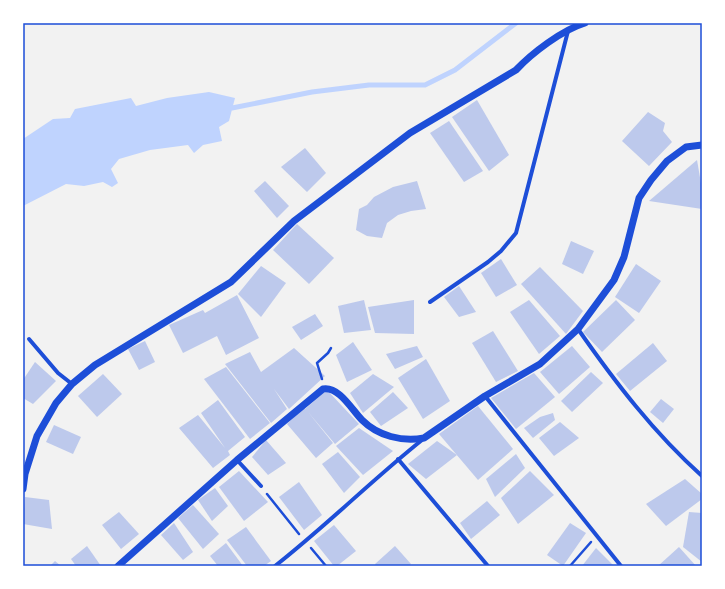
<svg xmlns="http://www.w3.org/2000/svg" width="725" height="589" font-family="'Asap Condensed',sans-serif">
<rect width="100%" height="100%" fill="#f2f2f2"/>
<path fill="#bfd3fe" d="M 209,92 L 235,98 L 229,121 L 219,127 L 222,141 L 203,145 L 194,153 L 188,145 L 150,150 L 119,159 L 111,169 L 118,183 L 112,187 L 103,182 L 84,186 L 66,184 L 23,206 L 23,139 L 53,119 L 70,118 L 75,109 L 131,98 L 136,106 L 167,98 Z"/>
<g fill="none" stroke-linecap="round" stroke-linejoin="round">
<path stroke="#bfd3fe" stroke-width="5" d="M 232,108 L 312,92 L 369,85 L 425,85 L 455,70 L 516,23"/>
</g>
<g fill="#bdc9ec">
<path d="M 477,100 L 509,155 L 489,171 L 452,117 Z"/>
<path d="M 648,112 L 665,123 L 663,131 L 672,142 L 649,166 L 622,141 Z"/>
<path d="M 449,121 L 483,171 L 464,182 L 430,133 Z"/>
<path d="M 305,148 L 326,173 L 307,192 L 281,167 Z"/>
<path d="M 697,160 L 702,189 L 702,209 L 649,201 Z"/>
<path d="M 265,181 L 289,206 L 277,218 L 254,191 Z"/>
<path d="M 417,181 L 426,209 L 411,211 L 398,215 L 387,223 L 382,238 L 367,236 L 356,230 L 359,209 L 367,205 L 374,197 L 393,187 Z"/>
<path d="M 297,224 L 334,258 L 309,284 L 273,250 Z"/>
<path d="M 571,241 L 594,251 L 583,274 L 562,264 Z"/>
<path d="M 501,259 L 517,285 L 496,297 L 481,273 Z"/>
<path d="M 636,264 L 661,281 L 639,313 L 615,297 Z"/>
<path d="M 261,266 L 286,283 L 261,317 L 238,294 Z"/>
<path d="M 540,267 L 583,311 L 566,334 L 521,284 Z"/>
<path d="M 459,286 L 476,312 L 459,317 L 444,297 Z"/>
<path d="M 237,295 L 259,338 L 226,355 L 217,336 L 183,353 L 169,325 L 203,310 L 205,313 Z"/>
<path d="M 364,300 L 371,330 L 344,333 L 338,306 Z"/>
<path d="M 414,300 L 414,334 L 375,333 L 368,307 Z"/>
<path d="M 529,300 L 560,336 L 539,354 L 510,312 Z"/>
<path d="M 616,300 L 635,320 L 602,352 L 583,332 Z"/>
<path d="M 315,314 L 323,326 L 301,340 L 292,327 Z"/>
<path d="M 493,331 L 518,371 L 496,382 L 472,343 Z"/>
<path d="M 145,341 L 155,362 L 139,370 L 128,349 Z"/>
<path d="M 353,342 L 372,370 L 347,382 L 336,355 Z"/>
<path d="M 653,343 L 667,361 L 630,391 L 616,374 Z"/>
<path d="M 417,346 L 423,357 L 395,369 L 386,354 Z"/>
<path d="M 572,346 L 590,367 L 559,394 L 540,372 Z"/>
<path d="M 294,348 L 325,376 L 289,409 L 274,389 L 287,409 L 271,423 L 225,364 L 250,352 L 261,372 Z"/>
<path d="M 426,359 L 450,401 L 423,419 L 398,378 Z"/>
<path d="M 35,362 L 56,381 L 33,404 L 23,398 L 23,380 Z"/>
<path d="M 226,367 L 270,423 L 250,439 L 204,379 Z"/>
<path d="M 591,372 L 603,383 L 572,412 L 561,401 Z"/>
<path d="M 534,373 L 555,397 L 516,429 L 491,398 Z"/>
<path d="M 103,374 L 122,394 L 97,417 L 78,396 Z"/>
<path d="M 373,374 L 394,387 L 363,413 L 350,393 Z"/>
<path d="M 327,390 L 359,424 L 335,444 L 308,412 L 333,443 L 316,458 L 287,424 L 304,407 L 305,409 Z"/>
<path d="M 393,392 L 408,408 L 381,426 L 370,412 Z"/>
<path d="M 661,399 L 674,409 L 663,423 L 650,412 Z"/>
<path d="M 218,400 L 245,437 L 228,451 L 230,455 L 213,468 L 179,428 L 198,415 L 225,448 L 201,413 Z"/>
<path d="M 478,406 L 513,449 L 478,480 L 439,434 Z"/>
<path d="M 553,413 L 555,420 L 533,438 L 524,428 L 540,417 Z"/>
<path d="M 560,422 L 579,438 L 554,456 L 539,438 Z"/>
<path d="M 54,425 L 81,437 L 73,454 L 46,442 Z"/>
<path d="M 359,428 L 393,451 L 363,475 L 336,446 Z"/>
<path d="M 266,440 L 286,463 L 268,475 L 252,457 Z"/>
<path d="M 437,441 L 457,455 L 426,479 L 408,464 Z"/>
<path d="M 338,452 L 360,477 L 344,493 L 322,464 Z"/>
<path d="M 516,454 L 525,468 L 495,497 L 486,479 Z"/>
<path d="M 239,471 L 268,502 L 244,521 L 219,487 Z"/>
<path d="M 530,471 L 554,495 L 518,524 L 501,498 Z"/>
<path d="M 685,479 L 702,494 L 702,499 L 666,526 L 646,504 Z"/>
<path d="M 299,482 L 322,515 L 304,530 L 279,497 Z"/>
<path d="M 215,488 L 228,506 L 212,521 L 198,500 Z"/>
<path d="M 25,497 L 49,500 L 52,529 L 23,524 Z"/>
<path d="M 487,501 L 500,515 L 471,539 L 460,523 Z"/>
<path d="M 193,505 L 219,534 L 203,549 L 178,518 Z"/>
<path d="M 119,512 L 139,534 L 121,549 L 102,525 Z"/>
<path d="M 689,512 L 702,513 L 702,562 L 683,547 Z"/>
<path d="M 174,523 L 193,552 L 183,560 L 161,535 Z"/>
<path d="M 570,523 L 586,533 L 563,566 L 547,555 Z"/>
<path d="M 334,525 L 356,551 L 337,566 L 334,566 L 314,541 Z"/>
<path d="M 246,527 L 271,561 L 264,566 L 247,566 L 227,540 Z"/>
<path d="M 226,543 L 243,566 L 218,566 L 210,556 Z"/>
<path d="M 87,546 L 101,566 L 76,566 L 71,559 Z"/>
<path d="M 395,546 L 411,564 L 408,566 L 376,566 L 375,564 Z"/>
<path d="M 679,547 L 696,566 L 658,566 Z"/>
<path d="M 596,548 L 614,566 L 582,566 Z"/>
<path d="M 55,561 L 61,566 L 50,566 Z"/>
</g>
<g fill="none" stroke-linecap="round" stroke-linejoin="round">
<g stroke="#1d4ed8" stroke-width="2.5">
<path d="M 322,379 L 317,363 L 328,353 L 331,348"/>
<path d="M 267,494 L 299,534"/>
<path d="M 311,548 L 326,566"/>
<path d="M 570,566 L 591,542"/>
</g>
<g stroke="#1d4ed8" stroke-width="4">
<path d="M 430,302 L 488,262 L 501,251 L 516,233 L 568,31"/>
<path d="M 578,329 C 615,382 654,433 702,476"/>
<path d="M 29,339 L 58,373 L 72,384"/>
<path d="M 485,396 L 621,566"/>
<path d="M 398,459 L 488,566"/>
<path d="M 237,460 L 261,486"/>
<path d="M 275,566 C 326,526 372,480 422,440"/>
</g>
<g stroke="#1d4ed8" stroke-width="7">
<path d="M 23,489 L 25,474 L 37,436 L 56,403 L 72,384 L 95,365 L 231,282 L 294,221 L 410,133 L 516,70 C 532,53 562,30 585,23"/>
<path d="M 118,566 L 237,460 L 323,389 C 339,386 352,410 362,420 C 378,436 402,442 424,438 L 485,396 L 540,364 L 578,329 L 614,280 L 624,257 L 639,198 L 651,180 L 667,161 L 686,147 L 702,145"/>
</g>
</g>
<rect width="725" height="589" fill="none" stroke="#ffffff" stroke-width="48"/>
<rect x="24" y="24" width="677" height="541" fill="none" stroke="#1d4ed8" stroke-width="1.5"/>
</svg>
